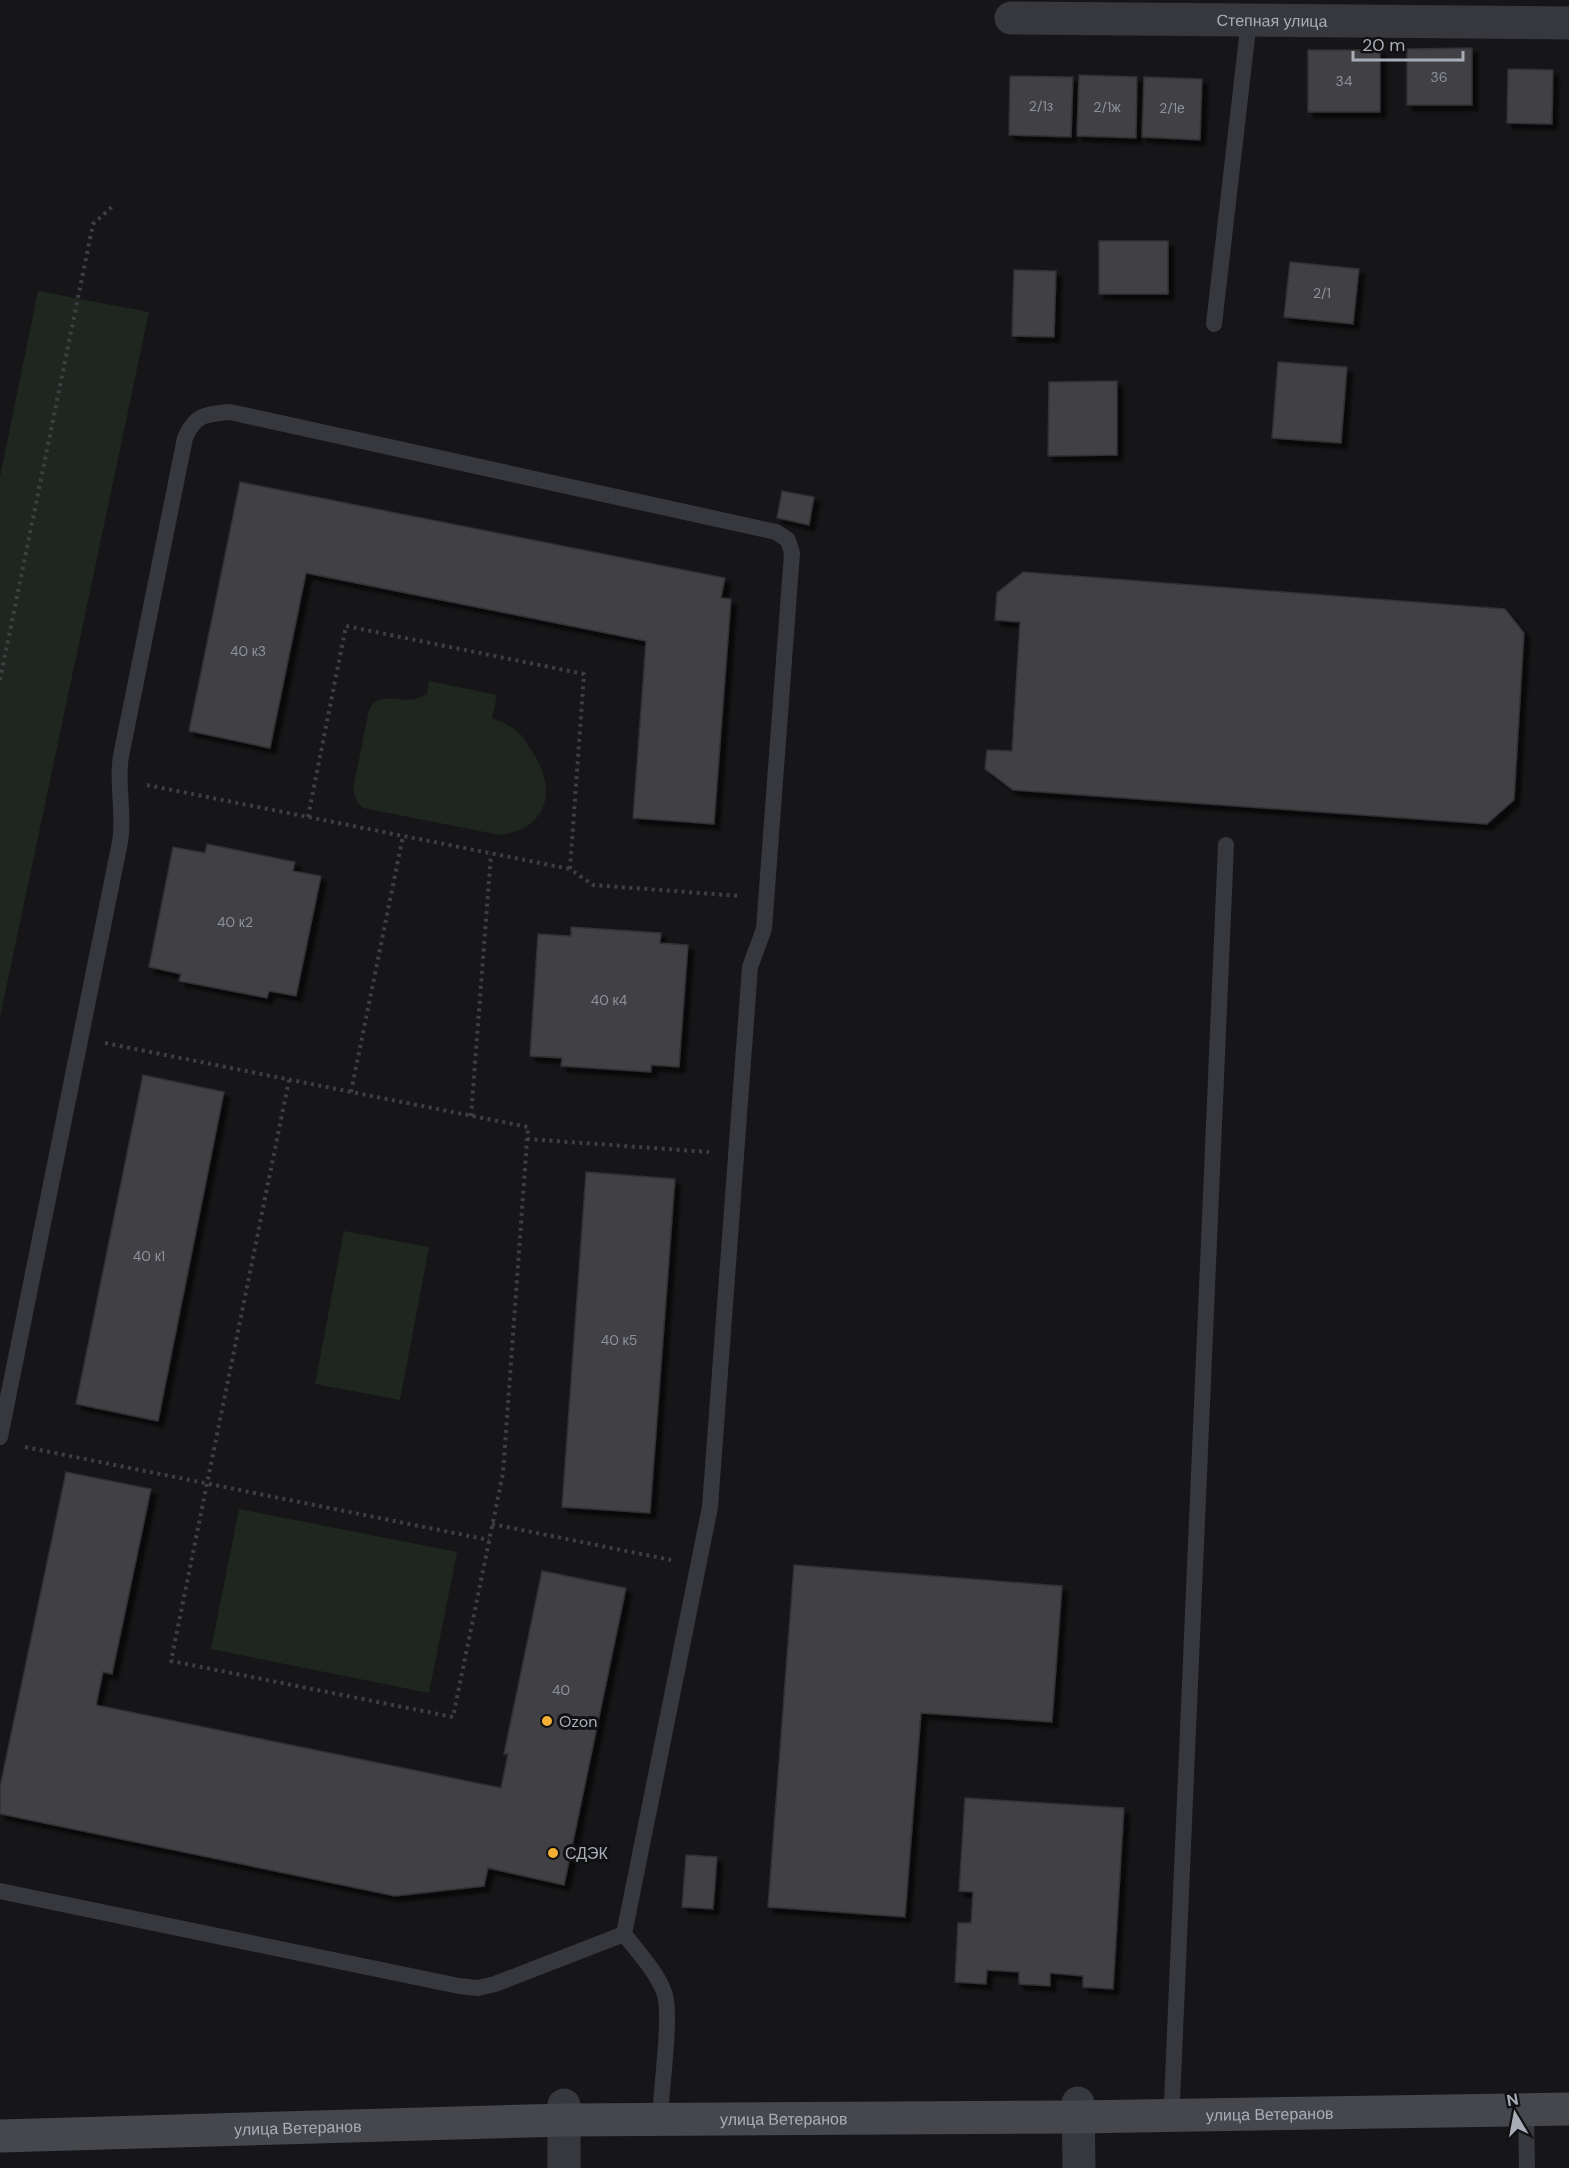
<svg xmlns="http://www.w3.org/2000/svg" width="1569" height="2168" font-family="'DM Sans',sans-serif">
<defs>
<filter id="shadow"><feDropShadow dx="5.5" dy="5.5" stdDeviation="1.5" flood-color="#0009"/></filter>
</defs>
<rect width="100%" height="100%" fill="#161618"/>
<g fill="#1e261f">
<path d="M 38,291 L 149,312 L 0,1017 L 0,477 Z"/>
<path d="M 429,681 L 497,695 L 492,718 C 502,722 511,726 520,734 C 525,739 529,747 533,753 C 558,791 547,829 500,835 L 363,808 L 357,802 L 353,789 L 369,710 L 373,703 C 395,691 403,708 427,694 Z"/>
<path d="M 344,1231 L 429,1247 L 400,1400 L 315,1384 Z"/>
<path d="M 239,1509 L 457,1552 L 429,1693 L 211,1649 Z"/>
</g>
<g fill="#404145" stroke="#303034" stroke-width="1.5" filter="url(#shadow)">
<path d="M 1472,48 L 1472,105 L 1407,105 L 1407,49 Z"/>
<rect x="1308" y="50" width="72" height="62"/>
<path d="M 1508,69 L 1553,70 L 1552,124 L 1507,123 Z"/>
<path d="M 1079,75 L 1137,77 L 1136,138 L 1077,136 Z"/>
<path d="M 1010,76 L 1073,77 L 1071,137 L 1009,135 Z"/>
<path d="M 1144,77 L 1202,79 L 1200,140 L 1142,137 Z"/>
<rect x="1099" y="241" width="69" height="53"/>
<path d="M 1290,262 L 1359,269 L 1353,324 L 1284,317 Z"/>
<path d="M 1014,270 L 1056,271 L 1054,337 L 1012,336 Z"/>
<path d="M 1278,362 L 1347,367 L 1341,443 L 1272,438 Z"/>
<path d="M 1117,381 L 1117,455 L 1048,456 L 1049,382 Z"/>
<path d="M 240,482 L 725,578 L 721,598 L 731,599 L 714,824 L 633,818 L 646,641 L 306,573 L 270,748 L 189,731 Z"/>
<path d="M 782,491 L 814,497 L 809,525 L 777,518 Z"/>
<path d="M 1023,572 L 1505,609 L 1524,633 L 1514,800 L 1487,824 L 1013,790 L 985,769 L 987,750 L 1012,751 L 1020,622 L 995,620 L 997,593 Z"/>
<path d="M 207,844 L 295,862 L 293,871 L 321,876 L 296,996 L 269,991 L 267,998 L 179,981 L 181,974 L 149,967 L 173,847 L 205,853 Z"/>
<path d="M 571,927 L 661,933 L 660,943 L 688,945 L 679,1067 L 651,1065 L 651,1072 L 561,1066 L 562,1058 L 530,1056 L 538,934 L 571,936 Z"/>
<path d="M 143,1075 L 224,1092 L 158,1421 L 76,1404 Z"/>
<path d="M 586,1172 L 675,1179 L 650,1513 L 562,1507 Z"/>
<path d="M 66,1472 L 151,1489 L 112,1674 L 103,1672 L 96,1705 L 501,1788 L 508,1754 L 504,1754 L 542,1571 L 626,1588 L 564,1885 L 488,1868 L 484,1886 L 395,1896 L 0,1814 L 0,1787 Z"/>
<path d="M 794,1565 L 1062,1586 L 1052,1722 L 921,1713 L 905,1917 L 768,1907 Z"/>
<path d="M 965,1798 L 1124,1808 L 1113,1989 L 1083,1987 L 1083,1976 L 1050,1973 L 1050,1986 L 1019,1984 L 1019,1972 L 987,1970 L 986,1984 L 955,1982 L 958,1923 L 971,1923 L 973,1892 L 959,1891 Z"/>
<path d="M 686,1855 L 717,1857 L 713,1909 L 682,1907 Z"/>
</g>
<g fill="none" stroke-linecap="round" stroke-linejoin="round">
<g stroke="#3d3f44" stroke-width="4" stroke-dasharray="3 4.5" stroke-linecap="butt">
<path d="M 0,680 L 93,224 L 115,204"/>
<path d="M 147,785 L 570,869"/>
<path d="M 308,817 L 346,626 L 584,674 L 570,869 L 593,885 L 740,896"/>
<path d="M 105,1043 L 528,1127 L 503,1473 L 453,1717 L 171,1661 L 289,1080"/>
<path d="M 351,1092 L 403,836"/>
<path d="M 471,1116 L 491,854"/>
<path d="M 527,1139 L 709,1152"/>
<path d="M 25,1447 L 489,1540"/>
<path d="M 492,1524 L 671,1560"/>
</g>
<g stroke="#37383d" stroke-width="16">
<path d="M 1214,324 L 1249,20"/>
<path d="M 0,1437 L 120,842 C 125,813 116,784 121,756 L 185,438 C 195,414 207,414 230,412 L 776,532 L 788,540 L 792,553 L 764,929 L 750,967 L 710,1507 L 624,1934 C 638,1952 656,1971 664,1992 C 672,2011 662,2081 661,2105"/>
<path d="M 0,1891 L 459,1986 L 478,1988 L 495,1984 L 624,1934"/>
<path d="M 1172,2102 L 1226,845"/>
<path d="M 1526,2109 L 1527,2168"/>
</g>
<g stroke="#37383d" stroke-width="33">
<path id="s1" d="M 1011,18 L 1569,23"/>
<path d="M 1078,2103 L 1079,2168"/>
<path d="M 564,2105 L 564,2168"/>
</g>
<path stroke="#45474d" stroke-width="33" id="s2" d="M 0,2136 L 564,2120 L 1077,2117 L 1569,2109"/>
</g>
<g fill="#f2b134" stroke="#111113" stroke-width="2">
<circle cx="547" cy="1721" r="6"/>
<circle cx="553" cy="1853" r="6"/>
</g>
<g text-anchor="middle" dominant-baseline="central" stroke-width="6" stroke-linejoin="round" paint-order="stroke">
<g font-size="14" fill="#8e929b">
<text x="1439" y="77">36</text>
<text x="1344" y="81">34</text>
<text x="1041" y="106">2/1з</text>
<text x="1107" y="107">2/1ж</text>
<text x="1172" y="108">2/1е</text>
<text x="1322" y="293">2/1</text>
<text x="248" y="651">40 к3</text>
<text x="235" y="922">40 к2</text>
<text x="609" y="1000">40 к4</text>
<text x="149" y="1256">40 к1</text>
<text x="619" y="1340">40 к5</text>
<text x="561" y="1690">40</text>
</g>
<g font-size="16" fill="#a8adb8" stroke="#111113">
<text stroke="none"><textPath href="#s1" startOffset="261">Степная улица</textPath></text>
<text stroke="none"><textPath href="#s2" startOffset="1270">улица Ветеранов</textPath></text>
<text stroke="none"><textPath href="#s2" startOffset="784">улица Ветеранов</textPath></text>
<text stroke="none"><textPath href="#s2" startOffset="298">улица Ветеранов</textPath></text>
</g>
<g font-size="16" fill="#a8adb8" stroke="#111113" text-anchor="start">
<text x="559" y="1721">Ozon</text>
<text x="565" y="1853">СДЭК</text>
</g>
</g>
<g transform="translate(1515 2114) rotate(350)" stroke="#111113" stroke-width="4.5" paint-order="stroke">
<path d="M0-4.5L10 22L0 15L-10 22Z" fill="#a8adb8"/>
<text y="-9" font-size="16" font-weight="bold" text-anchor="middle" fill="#a8adb8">N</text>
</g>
<path d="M1353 51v9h110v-9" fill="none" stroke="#a8adb8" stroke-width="3"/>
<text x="1362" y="51" font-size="18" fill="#a8adb8" stroke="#111113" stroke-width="4.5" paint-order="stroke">20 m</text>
</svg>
